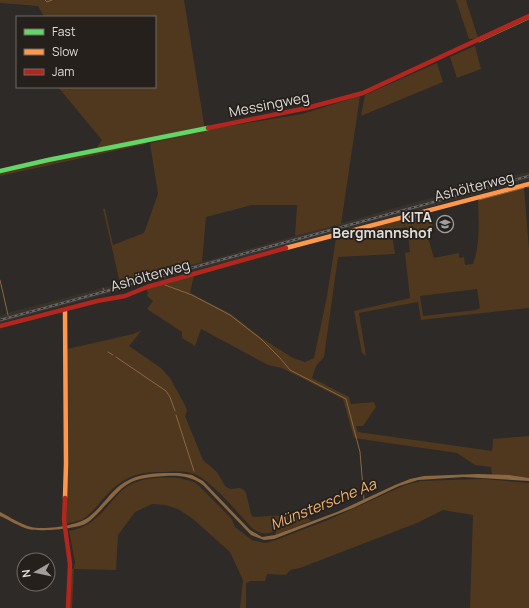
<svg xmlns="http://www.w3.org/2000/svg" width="529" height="608" font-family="Manrope,sans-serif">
<rect width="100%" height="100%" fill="#2d2a27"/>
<path fill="#3a3229" d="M 529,172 L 529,180 L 0,323 L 0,316 L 7,313 L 202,262 L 498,179 Z"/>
<g fill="#50381e" fill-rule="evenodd">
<path d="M 0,0 L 184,0 L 205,130 L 302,114 L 360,96 L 341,224 L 295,236 L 297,205 L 252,205 L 206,217 L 202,262 L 120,283 L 103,209 L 105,209 L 113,245 L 144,233 L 158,194 L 150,143 L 179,136 L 146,138 L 146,144 L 0,176 L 0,173 L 98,151 L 97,147 L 102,140 L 58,87 L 155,87 L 155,17 L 44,17 L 38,6 L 0,3 Z"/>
<path d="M 456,0 L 466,0 L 478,38 L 469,39 Z"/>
<path d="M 475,46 L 481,69 L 457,78 L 450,57 Z"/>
<path d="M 437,63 L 443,82 L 361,116 L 365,95 Z"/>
<path d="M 524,188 L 529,249 L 529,308 L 421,320 L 418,302 L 359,313 L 366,356 L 362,353 L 354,311 L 410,298 L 405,253 L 410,252 L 407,227 L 391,230 L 395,254 L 338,257 L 324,357 L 316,366 L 312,378 L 349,397 L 351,404 L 374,402 L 376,407 L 363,426 L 356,426 L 358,432 L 492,451 L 493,439 L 529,436 L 529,478 L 509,475 L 493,475 L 492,474 L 491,467 L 475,465 L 457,453 L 354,438 L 343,399 L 282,368 L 268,365 L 201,329 L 195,346 L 182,338 L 182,332 L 147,309 L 153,301 L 147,296 L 148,293 L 146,289 L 194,275 L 190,293 L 231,314 L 260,337 L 293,358 L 305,362 L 314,358 L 327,296 L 336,238 L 428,212 L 434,229 L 426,231 L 434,258 L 459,253 L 459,258 L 464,257 L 465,265 L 473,264 C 480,245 479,222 478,201 ZM 477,289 L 480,308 L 476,310 L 423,316 L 420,296 Z"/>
<path d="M 142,330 L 129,346 L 161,368 L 170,378 L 185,405 L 187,411 L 185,416 L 203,460 L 217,472 L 225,486 L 230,489 L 240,488 L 244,490 L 246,493 L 251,514 L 253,517 L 303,514 L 311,521 L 275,535 L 276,531 C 266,535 260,534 252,528 C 239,514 210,479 194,474 C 184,470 171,472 160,472 C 145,472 132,474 120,483 C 107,491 99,506 87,516 L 82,520 L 65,524 L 68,463 L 67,349 L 133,334 Z"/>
<path d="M 179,478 L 194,482 L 198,485 L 231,518 L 235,527 L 252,540 L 265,543 L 276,540 L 328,520 L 405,485 L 421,481 L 483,479 L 529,483 L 529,608 L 470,608 L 473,515 L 443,510 L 417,523 L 300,568 L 290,570 L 286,575 L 267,574 L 265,581 L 251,581 L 246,583 L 246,608 L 240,608 L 243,580 L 230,552 L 193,519 L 178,509 L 165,505 L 152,504 L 135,512 L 118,535 L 116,570 L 74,569 L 72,608 L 70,608 L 71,568 L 74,569 L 75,562 L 69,531 C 88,528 100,516 112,501 C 116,497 120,491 125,488 C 140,477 161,477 179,478 Z"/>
</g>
<path fill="#8c6740" d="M 179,473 L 192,475 L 203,481 L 250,530 L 262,537 L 275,535 L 337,512 L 395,485 L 410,479 L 424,476 L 478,474 L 509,475 L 529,478 L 529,481 L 464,477 L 418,480 L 399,486 L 353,508 L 274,539 L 264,540 L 251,535 L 203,485 C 191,476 179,475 165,476 C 127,478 126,484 101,510 C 96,515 91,521 85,524 C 75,529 38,532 28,529 C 18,526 9,520 0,516 L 0,512 C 10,517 20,524 31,527 C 45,530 79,526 90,516 C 103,506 111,490 125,482 C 142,472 160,473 179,473 Z"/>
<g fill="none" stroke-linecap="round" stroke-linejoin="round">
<g stroke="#8c6740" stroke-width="1">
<path d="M 45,0 L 47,2 L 52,0"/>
<path d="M 479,42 L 529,19"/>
<path d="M 527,187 L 529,187"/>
<path d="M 479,200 L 524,188"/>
<path d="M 0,280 L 8,315"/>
<path d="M 165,285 L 192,295 L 230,315 L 261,339 L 280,358 L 290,370 L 346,399 L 360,452 L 364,500"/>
<path d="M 103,288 L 104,290"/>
<path d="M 108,352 L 113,355"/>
<path d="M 116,357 L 166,391 L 170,397 L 175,411"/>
<path d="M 176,415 L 194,471"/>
</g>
<path stroke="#63d668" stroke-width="4.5" d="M 0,171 L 48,160 L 208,128"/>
<g stroke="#ff974d" stroke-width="4.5">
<path d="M 286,248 L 529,184"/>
<path d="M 65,498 L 66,464 L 65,310"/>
</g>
<g stroke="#b3261e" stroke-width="4.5">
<path d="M 208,128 L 307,108 L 363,93 L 529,16"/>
<path d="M 0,326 L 97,301 L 125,296 L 147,287 L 286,248"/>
<path d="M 65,498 L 64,520 L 70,564 L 68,608"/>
</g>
<g stroke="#63676c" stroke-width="2.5">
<path id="rail" d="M 0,320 L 529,176"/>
</g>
<use href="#rail" stroke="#25201b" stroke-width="1" stroke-dasharray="3" stroke-linecap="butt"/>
</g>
<defs>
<g id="school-ring" transform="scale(0.9)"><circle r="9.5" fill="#25201b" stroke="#a19e9b" stroke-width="1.5"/><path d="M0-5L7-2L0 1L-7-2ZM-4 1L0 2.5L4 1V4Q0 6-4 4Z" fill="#a19e9b"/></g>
</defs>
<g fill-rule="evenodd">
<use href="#school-ring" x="445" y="224"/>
</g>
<g text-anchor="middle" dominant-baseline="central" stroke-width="3.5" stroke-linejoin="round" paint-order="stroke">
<g font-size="14" fill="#dfdcd9" stroke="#25201b">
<text transform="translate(269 104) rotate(-11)">Messingweg</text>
<text transform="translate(474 186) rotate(-14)">Ashölterweg</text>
<text transform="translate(150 275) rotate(-16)">Ashölterweg</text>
</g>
<g font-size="14" font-weight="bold" fill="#dfdcd9" stroke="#25201b" text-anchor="end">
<text x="432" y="216">KITA<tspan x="432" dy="16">Bergmannshof</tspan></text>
</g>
<g font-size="15" font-style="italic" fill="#f0b373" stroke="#25201b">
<text transform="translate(323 504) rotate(-22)">Münstersche Aa</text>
</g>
</g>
<rect x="16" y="16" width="140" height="72" fill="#25201b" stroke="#6f6b67"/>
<rect x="24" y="29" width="20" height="6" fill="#63d668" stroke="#6f6b67"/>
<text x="52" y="36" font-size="12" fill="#dfdcd9">Fast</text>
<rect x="24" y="49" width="20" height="6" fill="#ff974d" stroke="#6f6b67"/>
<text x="52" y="56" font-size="12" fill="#dfdcd9">Slow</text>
<rect x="24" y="69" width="20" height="6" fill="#b3261e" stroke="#6f6b67"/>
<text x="52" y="76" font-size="12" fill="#dfdcd9">Jam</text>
<g transform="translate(36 572) rotate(261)"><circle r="19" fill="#25201b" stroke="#6f6b67"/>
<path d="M0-3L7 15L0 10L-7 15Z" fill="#a19e9b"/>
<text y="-6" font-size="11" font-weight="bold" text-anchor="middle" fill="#dfdcd9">N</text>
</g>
</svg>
